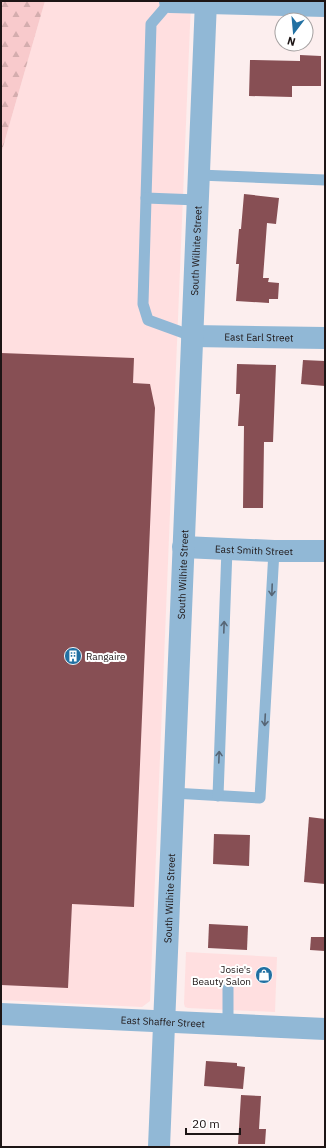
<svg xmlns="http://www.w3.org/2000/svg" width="326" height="1148" font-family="'IBM Plex Sans',sans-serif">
<defs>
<pattern id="forest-firs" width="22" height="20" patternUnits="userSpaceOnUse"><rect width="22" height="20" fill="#f8cacc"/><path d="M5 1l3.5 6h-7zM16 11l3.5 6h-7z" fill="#d4adae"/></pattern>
</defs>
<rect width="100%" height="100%" fill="#fceeee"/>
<g fill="#ffdfe0">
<path d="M 45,1 L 191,1 L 150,1001 L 142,1007 L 1,1000 L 1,154 Z"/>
<path d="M 186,952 L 277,957 L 275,1012 L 188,1008 L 185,1007 L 184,1004 Z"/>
</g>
<path fill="url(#forest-firs)" d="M 1,1 L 45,1 L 1,154 Z"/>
<g fill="#874f54">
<path d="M 300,55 L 321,56 L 321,86 L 292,86 L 292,97 L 249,96 L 250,60 L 300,61 Z"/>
<path d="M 244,194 L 279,198 L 276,224 L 267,223 L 263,278 L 269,278 L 268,282 L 279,283 L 278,299 L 269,299 L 269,303 L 236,301 L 239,264 L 236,264 L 239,229 L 241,229 Z"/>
<path d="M 1,353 L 134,358 L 133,383 L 150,384 L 155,408 L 134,907 L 72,904 L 68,988 L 1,985 Z"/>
<path d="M 303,360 L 325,361 L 325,386 L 301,384 Z"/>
<path d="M 237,364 L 276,365 L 273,442 L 264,442 L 263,508 L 243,508 L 244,426 L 238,426 L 240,394 L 236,394 Z"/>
<path d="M 309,817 L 325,819 L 325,884 L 304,882 Z"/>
<path d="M 214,834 L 250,835 L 249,866 L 213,864 Z"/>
<path d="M 209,924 L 248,926 L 247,950 L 208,948 Z"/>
<path d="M 311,937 L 325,937 L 325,951 L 310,950 Z"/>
<path d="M 206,1061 L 237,1063 L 237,1066 L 245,1067 L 243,1089 L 204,1086 Z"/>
<path d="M 241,1095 L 261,1096 L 259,1129 L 266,1129 L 265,1144 L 238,1144 Z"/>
</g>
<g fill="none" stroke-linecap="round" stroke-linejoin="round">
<g stroke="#91b8d6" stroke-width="11">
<path d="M 170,2 L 151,24 L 143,304 L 148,320 L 192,336"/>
<path d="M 199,175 L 325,180"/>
<path d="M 146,198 L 198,200"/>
<path d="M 173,793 L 260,798 L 274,551"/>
<path d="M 218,796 L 227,549"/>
<path d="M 228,1024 L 228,986"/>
</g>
<g stroke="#91b8d6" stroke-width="22">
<path d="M 170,2 L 325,6"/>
<path id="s1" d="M 192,336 L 325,338"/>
<path id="s2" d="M 183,547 L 274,551 L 325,551"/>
<path id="s3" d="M 1,1014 L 325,1029"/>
<path id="s4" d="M 159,1147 L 206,1"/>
</g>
</g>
<defs><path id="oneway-shaft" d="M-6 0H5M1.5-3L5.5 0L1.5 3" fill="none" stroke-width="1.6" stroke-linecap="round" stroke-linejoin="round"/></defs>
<g stroke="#576676">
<use href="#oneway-shaft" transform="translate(272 590) rotate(92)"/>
<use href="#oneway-shaft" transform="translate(224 627) rotate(-88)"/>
<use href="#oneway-shaft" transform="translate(265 720) rotate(93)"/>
<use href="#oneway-shaft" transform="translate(219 757) rotate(-88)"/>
</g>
<defs>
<g id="building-disc" transform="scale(0.9)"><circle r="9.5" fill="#2170a2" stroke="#fff"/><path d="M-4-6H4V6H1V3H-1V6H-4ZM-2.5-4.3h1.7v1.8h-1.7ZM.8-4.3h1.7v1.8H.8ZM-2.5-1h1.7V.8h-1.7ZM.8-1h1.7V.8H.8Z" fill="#fff"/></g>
<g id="shop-disc" transform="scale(0.9)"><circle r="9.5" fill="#2170a2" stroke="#fff"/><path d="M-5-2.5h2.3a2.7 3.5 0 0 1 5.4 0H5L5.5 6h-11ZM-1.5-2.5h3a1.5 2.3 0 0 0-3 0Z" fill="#fff"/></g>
</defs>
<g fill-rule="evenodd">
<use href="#building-disc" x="73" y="656"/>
<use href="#shop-disc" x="264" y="975"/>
</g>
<g text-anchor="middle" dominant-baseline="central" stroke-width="4" stroke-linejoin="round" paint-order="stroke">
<g font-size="10" fill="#1d1515" stroke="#fff">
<text stroke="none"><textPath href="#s4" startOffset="897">South Wilhite Street</textPath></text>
<text stroke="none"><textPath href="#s1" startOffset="67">East Earl Street</textPath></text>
<text stroke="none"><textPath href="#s2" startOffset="71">East Smith Street</textPath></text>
<text stroke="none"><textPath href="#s4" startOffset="573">South Wilhite Street</textPath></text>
<text stroke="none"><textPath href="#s4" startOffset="249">South Wilhite Street</textPath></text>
<text stroke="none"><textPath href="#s3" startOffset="162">East Shaffer Street</textPath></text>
</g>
<g font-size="10" fill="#1d1515" stroke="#fff" text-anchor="start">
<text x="86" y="656">Rangaire</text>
<text x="251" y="969" text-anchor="end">Josie's<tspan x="251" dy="12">Beauty Salon</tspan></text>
</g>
</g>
<rect width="326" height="1148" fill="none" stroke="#1d1515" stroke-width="4"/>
<g transform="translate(294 32) rotate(196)"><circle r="19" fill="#ffffff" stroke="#a5a1a1"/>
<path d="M0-3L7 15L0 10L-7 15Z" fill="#2170a2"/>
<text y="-6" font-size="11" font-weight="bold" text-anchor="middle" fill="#1d1515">N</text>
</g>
<path d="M186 1128v6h54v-6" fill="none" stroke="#1d1515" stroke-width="2"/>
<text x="192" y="1128" font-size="12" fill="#1d1515" stroke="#ffffff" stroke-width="3" paint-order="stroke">20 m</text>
</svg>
